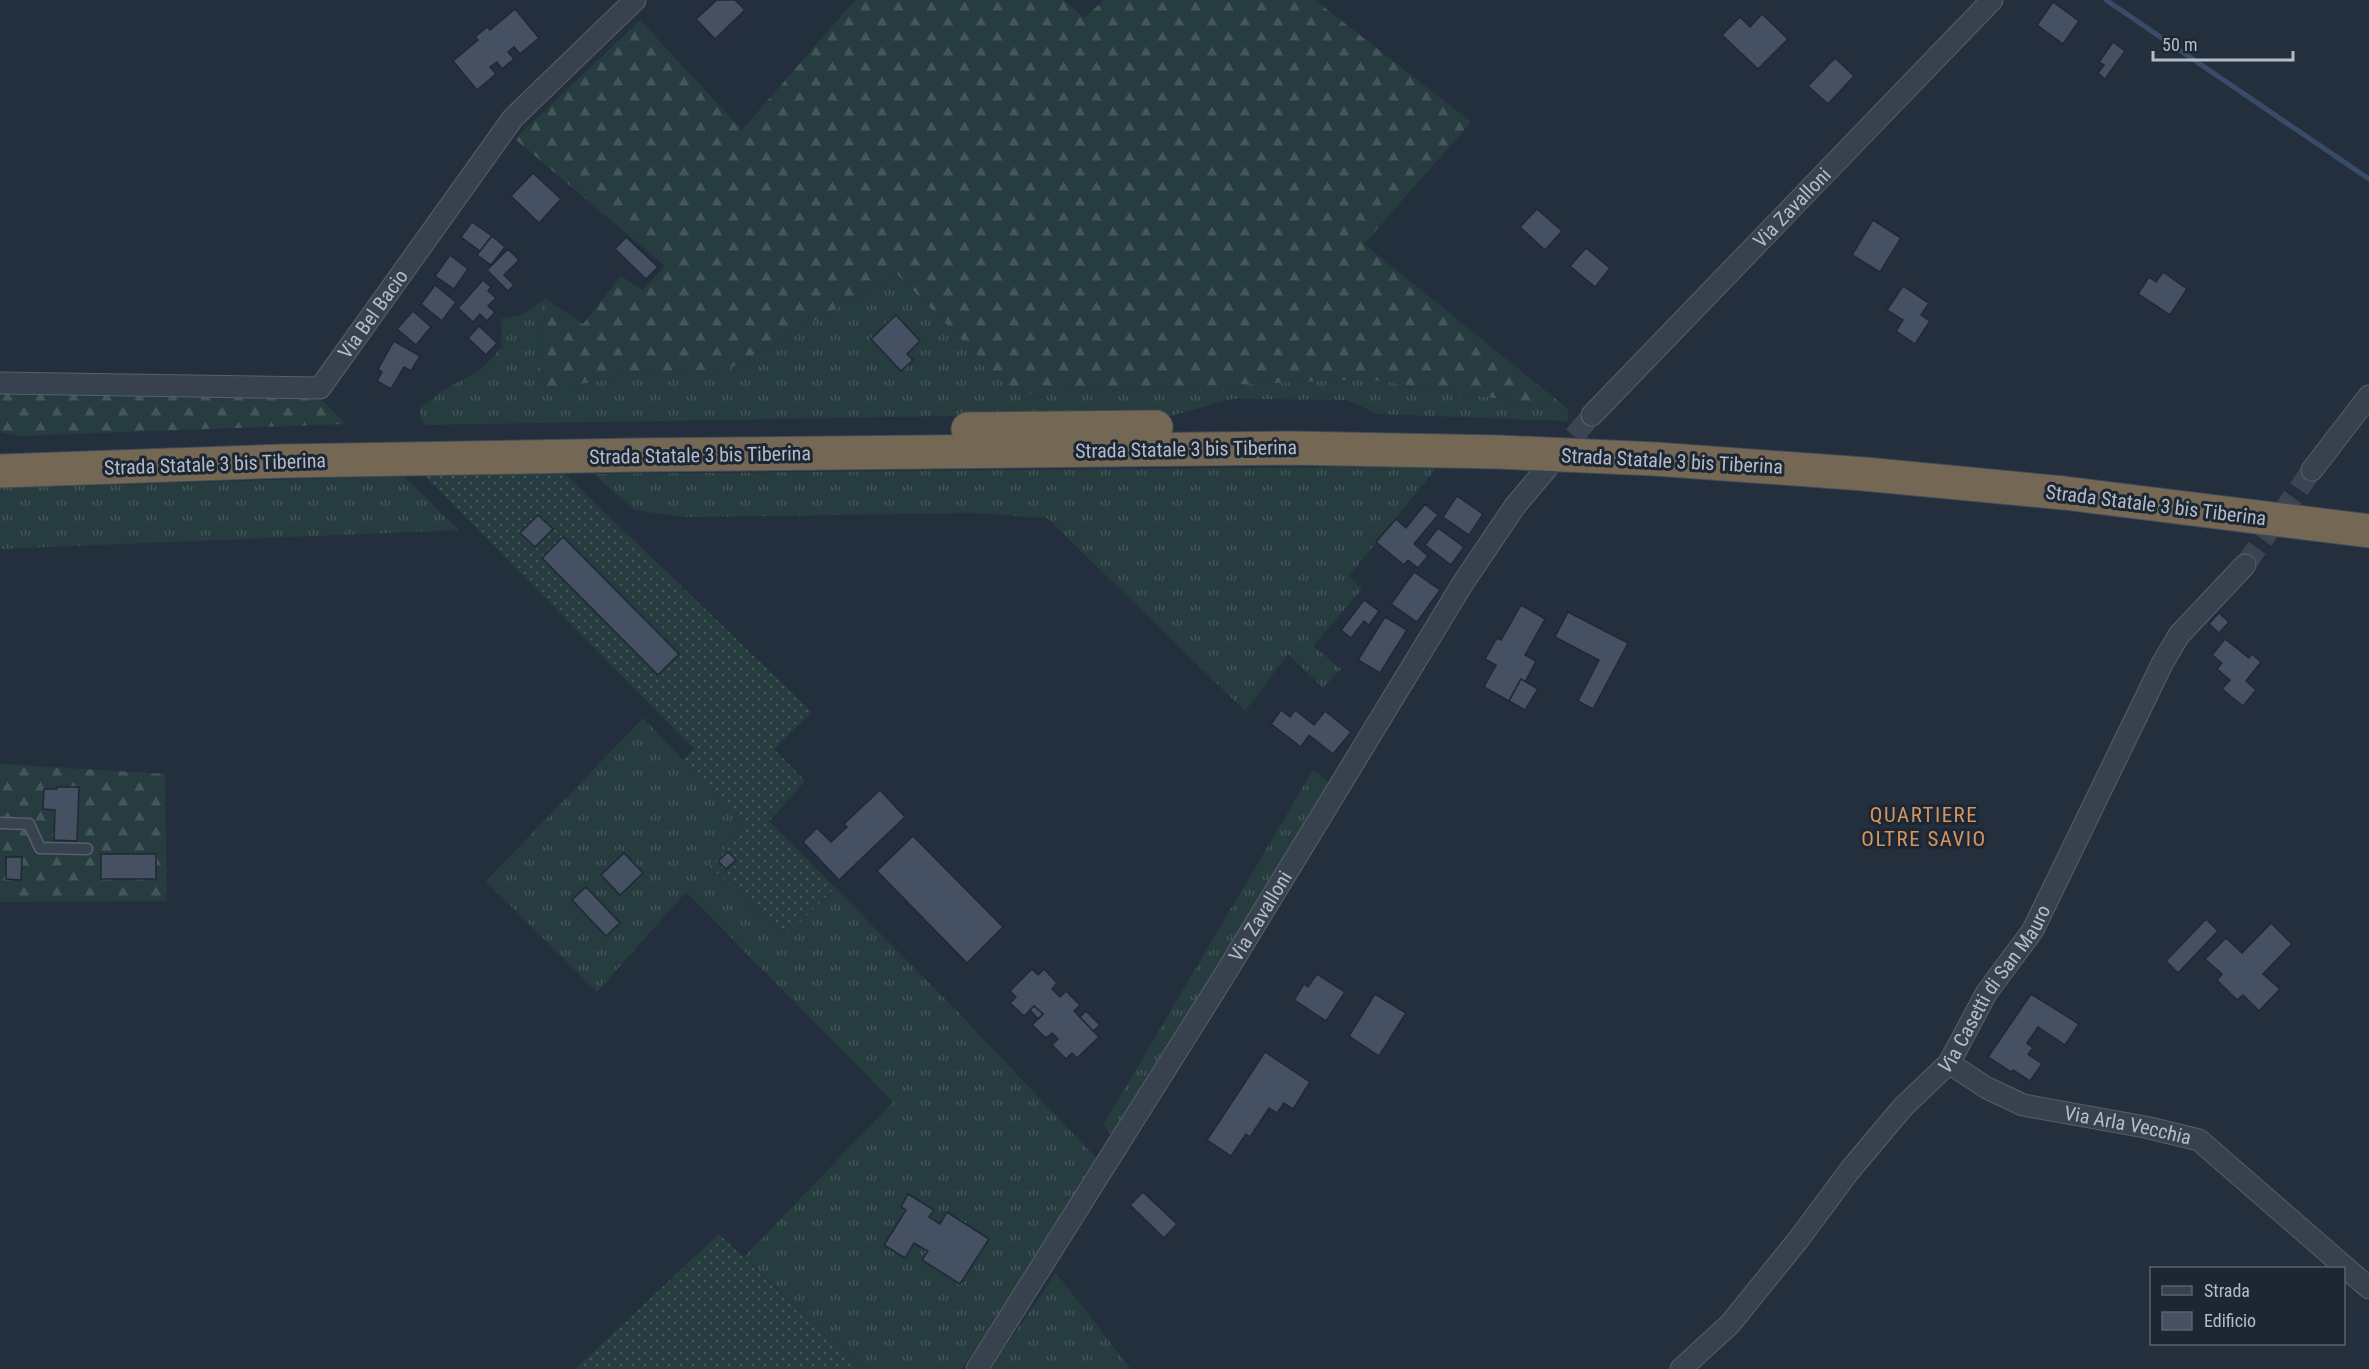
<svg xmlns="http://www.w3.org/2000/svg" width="2369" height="1369" font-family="'Roboto Condensed',sans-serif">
<defs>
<pattern id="grass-tufts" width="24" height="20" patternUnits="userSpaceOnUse" patternTransform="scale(1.5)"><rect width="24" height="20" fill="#263c3f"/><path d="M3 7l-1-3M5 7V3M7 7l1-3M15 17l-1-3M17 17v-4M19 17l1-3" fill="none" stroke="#435659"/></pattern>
<pattern id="forest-firs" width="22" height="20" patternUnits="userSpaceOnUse" patternTransform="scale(1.5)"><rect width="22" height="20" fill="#263c3f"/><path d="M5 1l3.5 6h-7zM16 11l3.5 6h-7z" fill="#435659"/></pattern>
<pattern id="garden-dots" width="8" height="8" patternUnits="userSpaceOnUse" patternTransform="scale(1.5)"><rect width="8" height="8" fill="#263c3f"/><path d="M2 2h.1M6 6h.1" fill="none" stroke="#435659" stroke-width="1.8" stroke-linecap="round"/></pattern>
</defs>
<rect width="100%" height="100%" fill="#242f3e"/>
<g fill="url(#grass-tufts)">
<path d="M 897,274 L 1015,394 L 1367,379 L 1568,409 L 1568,421 L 1378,414 L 1347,400 L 1232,399 L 1170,416 L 1010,415 L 424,425 L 419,409 L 443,390 L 480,370 L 502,347 L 501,319 L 519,316 L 546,299 L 538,369 L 542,385 L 571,386 L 645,371 L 728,370 Z"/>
<path d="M 1438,466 L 1349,576 L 1362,589 L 1313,646 L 1341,669 L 1323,688 L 1288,654 L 1245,711 L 1047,518 L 972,513 L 683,517 L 634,510 L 594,474 Z"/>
<path d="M 404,476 L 459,530 L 0,549 L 0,488 Z"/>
<path d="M 643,718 L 745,825 L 709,867 L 785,936 L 835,888 L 955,1009 L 1098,1160 L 962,1369 L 861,1369 L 744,1257 L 893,1102 L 686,892 L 597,992 L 486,881 Z"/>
<path d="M 1313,770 L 1330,784 L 1114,1137 L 1103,1125 Z"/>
<path d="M 1056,1273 L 1131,1369 L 990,1369 Z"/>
</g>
<g fill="url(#forest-firs)">
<path d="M 855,0 L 1064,0 L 1084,18 L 1104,0 L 1315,0 L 1471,122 L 1364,244 L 1568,409 L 1367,379 L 1015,394 L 897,274 L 727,370 L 645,371 L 571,386 L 542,386 L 538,369 L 546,299 L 583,324 L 621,276 L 643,290 L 665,266 L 515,139 L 640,20 L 742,130 Z"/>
<path d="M 0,393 L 318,396 L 346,424 L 18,436 L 0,432 Z"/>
<path d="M 0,764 L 165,774 L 167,901 L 0,902 Z"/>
</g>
<g fill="url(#garden-dots)">
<path d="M 564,473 L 812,712 L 774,749 L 805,781 L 769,821 L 835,888 L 785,936 L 709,866 L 745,825 L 683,760 L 694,749 L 425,476 Z"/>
<path d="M 719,1234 L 861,1369 L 575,1369 Z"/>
</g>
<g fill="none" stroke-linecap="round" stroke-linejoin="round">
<path stroke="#394c67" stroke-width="5" d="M 2106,0 L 2369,179"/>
</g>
<g fill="#455162" stroke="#1f2835" stroke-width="1.5">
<path d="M 717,0 L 735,0 L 745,10 L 715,39 L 696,19 Z"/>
<path d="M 2053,2 L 2079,21 L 2063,44 L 2037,25 Z"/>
<path d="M 515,9 L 539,38 L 520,54 L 514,47 L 508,52 L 514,59 L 502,69 L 497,62 L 490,67 L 496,74 L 477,90 L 453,61 L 478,40 L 475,37 L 487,27 L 490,30 Z"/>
<path d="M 1762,14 L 1788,39 L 1758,69 L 1722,35 L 1740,17 L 1750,27 Z"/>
<path d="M 2113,42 L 2125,51 L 2105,79 L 2098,73 L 2104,65 L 2099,62 Z"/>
<path d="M 1835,58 L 1854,76 L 1828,104 L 1808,86 Z"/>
<path d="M 533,173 L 561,199 L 539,223 L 511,196 Z"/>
<path d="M 1537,209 L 1562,231 L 1545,250 L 1520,227 Z"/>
<path d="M 1873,220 L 1901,238 L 1880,272 L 1852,255 Z"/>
<path d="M 472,222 L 492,236 L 480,251 L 461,237 Z"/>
<path d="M 492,236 L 505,247 L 491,265 L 477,255 Z"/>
<path d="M 626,237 L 658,267 L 646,279 L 615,249 Z"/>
<path d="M 1586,248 L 1610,268 L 1595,287 L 1570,266 Z"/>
<path d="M 508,249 L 519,260 L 504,275 L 514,285 L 508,291 L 487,270 Z"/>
<path d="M 450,255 L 468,269 L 454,289 L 435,276 Z"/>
<path d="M 2163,272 L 2187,289 L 2170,315 L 2138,294 L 2149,277 L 2156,282 Z"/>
<path d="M 483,280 L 491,287 L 488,291 L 496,298 L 488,306 L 495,312 L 487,321 L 480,314 L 473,322 L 458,308 Z"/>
<path d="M 435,285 L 456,302 L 442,321 L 421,304 Z"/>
<path d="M 1903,286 L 1929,303 L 1921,315 L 1930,321 L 1915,344 L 1896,331 L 1903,320 L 1887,310 Z"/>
<path d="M 413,311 L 431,327 L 416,345 L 397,329 Z"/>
<path d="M 896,315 L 920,341 L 907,354 L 913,360 L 901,371 L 871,339 Z"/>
<path d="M 479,326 L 497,343 L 486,355 L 468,338 Z"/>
<path d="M 394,341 L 420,356 L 411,371 L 404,367 L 391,389 L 377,381 L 382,372 L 378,369 Z"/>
<path d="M 1457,496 L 1483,514 L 1469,535 L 1443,517 Z"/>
<path d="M 1425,504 L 1438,515 L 1414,544 L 1428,556 L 1418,568 L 1408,560 L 1404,565 L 1376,542 L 1396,519 L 1406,528 Z"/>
<path d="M 538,515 L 553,529 L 535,547 L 520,533 Z"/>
<path d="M 1438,528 L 1464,547 L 1451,565 L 1425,545 Z"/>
<path d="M 563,537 L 679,654 L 658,675 L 542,558 Z"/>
<path d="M 1414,572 L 1440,590 L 1417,622 L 1391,604 Z"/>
<path d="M 1364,600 L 1379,611 L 1369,625 L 1364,621 L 1351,638 L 1341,630 Z"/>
<path d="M 1521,605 L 1545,619 L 1525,655 L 1536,661 L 1525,682 L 1521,679 L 1509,701 L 1484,687 L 1496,665 L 1485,659 L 1497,638 L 1501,640 Z"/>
<path d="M 1568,612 L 1628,643 L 1593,709 L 1578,701 L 1599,660 L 1555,637 Z"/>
<path d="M 2219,613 L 2229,622 L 2219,633 L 2209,624 Z"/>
<path d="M 1385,617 L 1407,630 L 1380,673 L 1358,660 Z"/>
<path d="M 2225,639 L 2249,658 L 2252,654 L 2261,662 L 2246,681 L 2256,690 L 2243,706 L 2222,689 L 2230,680 L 2217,669 L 2222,663 L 2212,655 Z"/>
<path d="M 1521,679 L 1538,689 L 1525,710 L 1509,701 Z"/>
<path d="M 1281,710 L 1290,717 L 1295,710 L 1314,725 L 1325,711 L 1351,732 L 1333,754 L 1309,735 L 1301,747 L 1271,724 Z"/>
<path d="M 57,787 L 79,787 L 77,841 L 54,840 L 55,810 L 43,809 L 44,789 L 57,789 Z"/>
<path d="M 880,790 L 905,817 L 839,880 L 803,842 L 817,828 L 831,842 L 847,827 L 844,824 Z"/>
<path d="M 913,836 L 1003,927 L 967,963 L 877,871 Z"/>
<path d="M 728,852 L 736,860 L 726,869 L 718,861 Z"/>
<path d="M 624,853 L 643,873 L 620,895 L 601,875 Z"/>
<rect x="101" y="854" width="55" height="25"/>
<path d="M 6,857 L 22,857 L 21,880 L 6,879 Z"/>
<path d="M 586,887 L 620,923 L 606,936 L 572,900 Z"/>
<path d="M 2206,919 L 2218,931 L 2178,973 L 2166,961 Z"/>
<path d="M 2271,923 L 2292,944 L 2263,974 L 2280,989 L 2259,1011 L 2243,995 L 2237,1000 L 2217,980 L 2222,974 L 2205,959 L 2226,938 L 2242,953 Z"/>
<path d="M 1032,969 L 1038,975 L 1044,969 L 1057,983 L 1052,989 L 1060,997 L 1066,991 L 1080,1005 L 1074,1011 L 1099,1037 L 1077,1058 L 1072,1053 L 1066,1059 L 1052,1045 L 1058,1039 L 1052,1033 L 1046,1038 L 1032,1025 L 1043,1014 L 1034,1006 L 1024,1016 L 1010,1003 L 1016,997 L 1010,991 Z"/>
<path d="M 1317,974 L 1345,992 L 1326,1021 L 1294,1000 L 1304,984 L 1308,987 Z"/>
<path d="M 1375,994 L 1406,1013 L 1379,1056 L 1349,1036 Z"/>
<path d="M 2031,994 L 2079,1024 L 2065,1045 L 2038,1027 L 2027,1043 L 2033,1048 L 2028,1054 L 2042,1064 L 2030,1081 L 2013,1070 L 2011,1072 L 1988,1057 Z"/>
<path d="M 1034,1006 L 1043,1014 L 1038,1019 L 1030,1010 Z"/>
<path d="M 1086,1011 L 1100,1025 L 1093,1031 L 1080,1017 Z"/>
<path d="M 1265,1052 L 1310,1082 L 1293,1109 L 1284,1103 L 1277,1113 L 1269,1108 L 1250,1137 L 1246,1134 L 1231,1156 L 1207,1140 Z"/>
<path d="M 1143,1192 L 1177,1224 L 1164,1238 L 1130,1205 Z"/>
<path d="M 908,1194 L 934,1210 L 929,1217 L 940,1224 L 947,1212 L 989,1239 L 960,1284 L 922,1260 L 928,1251 L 914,1243 L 905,1258 L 884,1245 L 906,1210 L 901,1207 Z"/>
</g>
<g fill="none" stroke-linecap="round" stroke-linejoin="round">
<g stroke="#3a4453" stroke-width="21" stroke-dasharray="21 10" stroke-linecap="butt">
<path d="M 1554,460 L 1592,415"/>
<path d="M 2245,565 L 2312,470"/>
</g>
<g stroke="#565f6c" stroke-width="13">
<path id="lane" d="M 0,823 L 29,824 L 40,848 L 87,849"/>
</g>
<g stroke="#565f6c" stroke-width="23">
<g id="street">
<path id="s1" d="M 0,383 L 320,388 L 513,118 L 635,0"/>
<path id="s2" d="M 1592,415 L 1992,0"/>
<path d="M 2312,470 L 2369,396"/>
<path id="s3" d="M 1949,1063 L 1987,1088 L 2023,1105 L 2145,1127 L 2199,1140 L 2369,1288"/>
<path id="s4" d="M 977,1369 L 1222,979 L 1463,583 L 1515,506 L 1547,468"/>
<path id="s5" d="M 1681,1369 L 1730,1324 L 1798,1240 L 1850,1170 L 1903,1107 L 1949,1063 L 1987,992 L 2033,930 L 2162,664 L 2179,635 L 2245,565"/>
</g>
</g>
<g stroke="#434c59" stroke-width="35">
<g id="highway">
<path d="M 968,429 L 1156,427"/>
<path d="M 0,471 L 285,461 L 636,455 L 1289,448 L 1499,452 L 1655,459 L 1864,474 L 2064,493 L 2369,531"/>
</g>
</g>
<use href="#lane" stroke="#38414e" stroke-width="10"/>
<use href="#street" stroke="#38414e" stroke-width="21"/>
<use href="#highway" stroke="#746855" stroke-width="33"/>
</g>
<g text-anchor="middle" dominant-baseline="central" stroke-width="6" stroke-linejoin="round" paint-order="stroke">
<g font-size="20" fill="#b4bcc9" stroke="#1d2633">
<text stroke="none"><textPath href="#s2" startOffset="288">Via Zavalloni</textPath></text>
<text stroke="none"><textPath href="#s1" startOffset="411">Via Bel Bacio</textPath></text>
<text transform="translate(1186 449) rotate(-1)">Strada Statale 3 bis Tiberina</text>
<text transform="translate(700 455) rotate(-1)">Strada Statale 3 bis Tiberina</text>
<text transform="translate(1672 461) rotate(3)">Strada Statale 3 bis Tiberina</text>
<text transform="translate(215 464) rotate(-2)">Strada Statale 3 bis Tiberina</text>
<text transform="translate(2156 505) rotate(7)">Strada Statale 3 bis Tiberina</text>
<text stroke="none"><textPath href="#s4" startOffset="534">Via Zavalloni</textPath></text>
<text stroke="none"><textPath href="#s5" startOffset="495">Via Casetti di San Mauro</textPath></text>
<text stroke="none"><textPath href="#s3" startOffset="192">Via Arla Vecchia</textPath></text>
</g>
<g font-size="21" letter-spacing="1.5" fill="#d59563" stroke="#1d2633">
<text x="1924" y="815">QUARTIERE<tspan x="1924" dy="24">OLTRE SAVIO</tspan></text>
</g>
</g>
<rect x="2150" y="1267" width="195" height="78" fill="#1d2633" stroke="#59626f" stroke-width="1.5"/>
<rect x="2162" y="1286" width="30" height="9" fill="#38414e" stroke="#59626f" stroke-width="1.5"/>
<text x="2204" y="1297" font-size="18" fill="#b4bcc9">Strada</text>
<rect x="2162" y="1312" width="30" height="18" fill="#455162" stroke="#59626f" stroke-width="1.5"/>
<text x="2204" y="1327" font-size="18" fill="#b4bcc9">Edificio</text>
<path d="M2153 51v9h140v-9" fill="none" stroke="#b4bcc9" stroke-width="3"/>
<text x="2162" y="51" font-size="18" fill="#b4bcc9" stroke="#1d2633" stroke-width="4.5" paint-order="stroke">50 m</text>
</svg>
